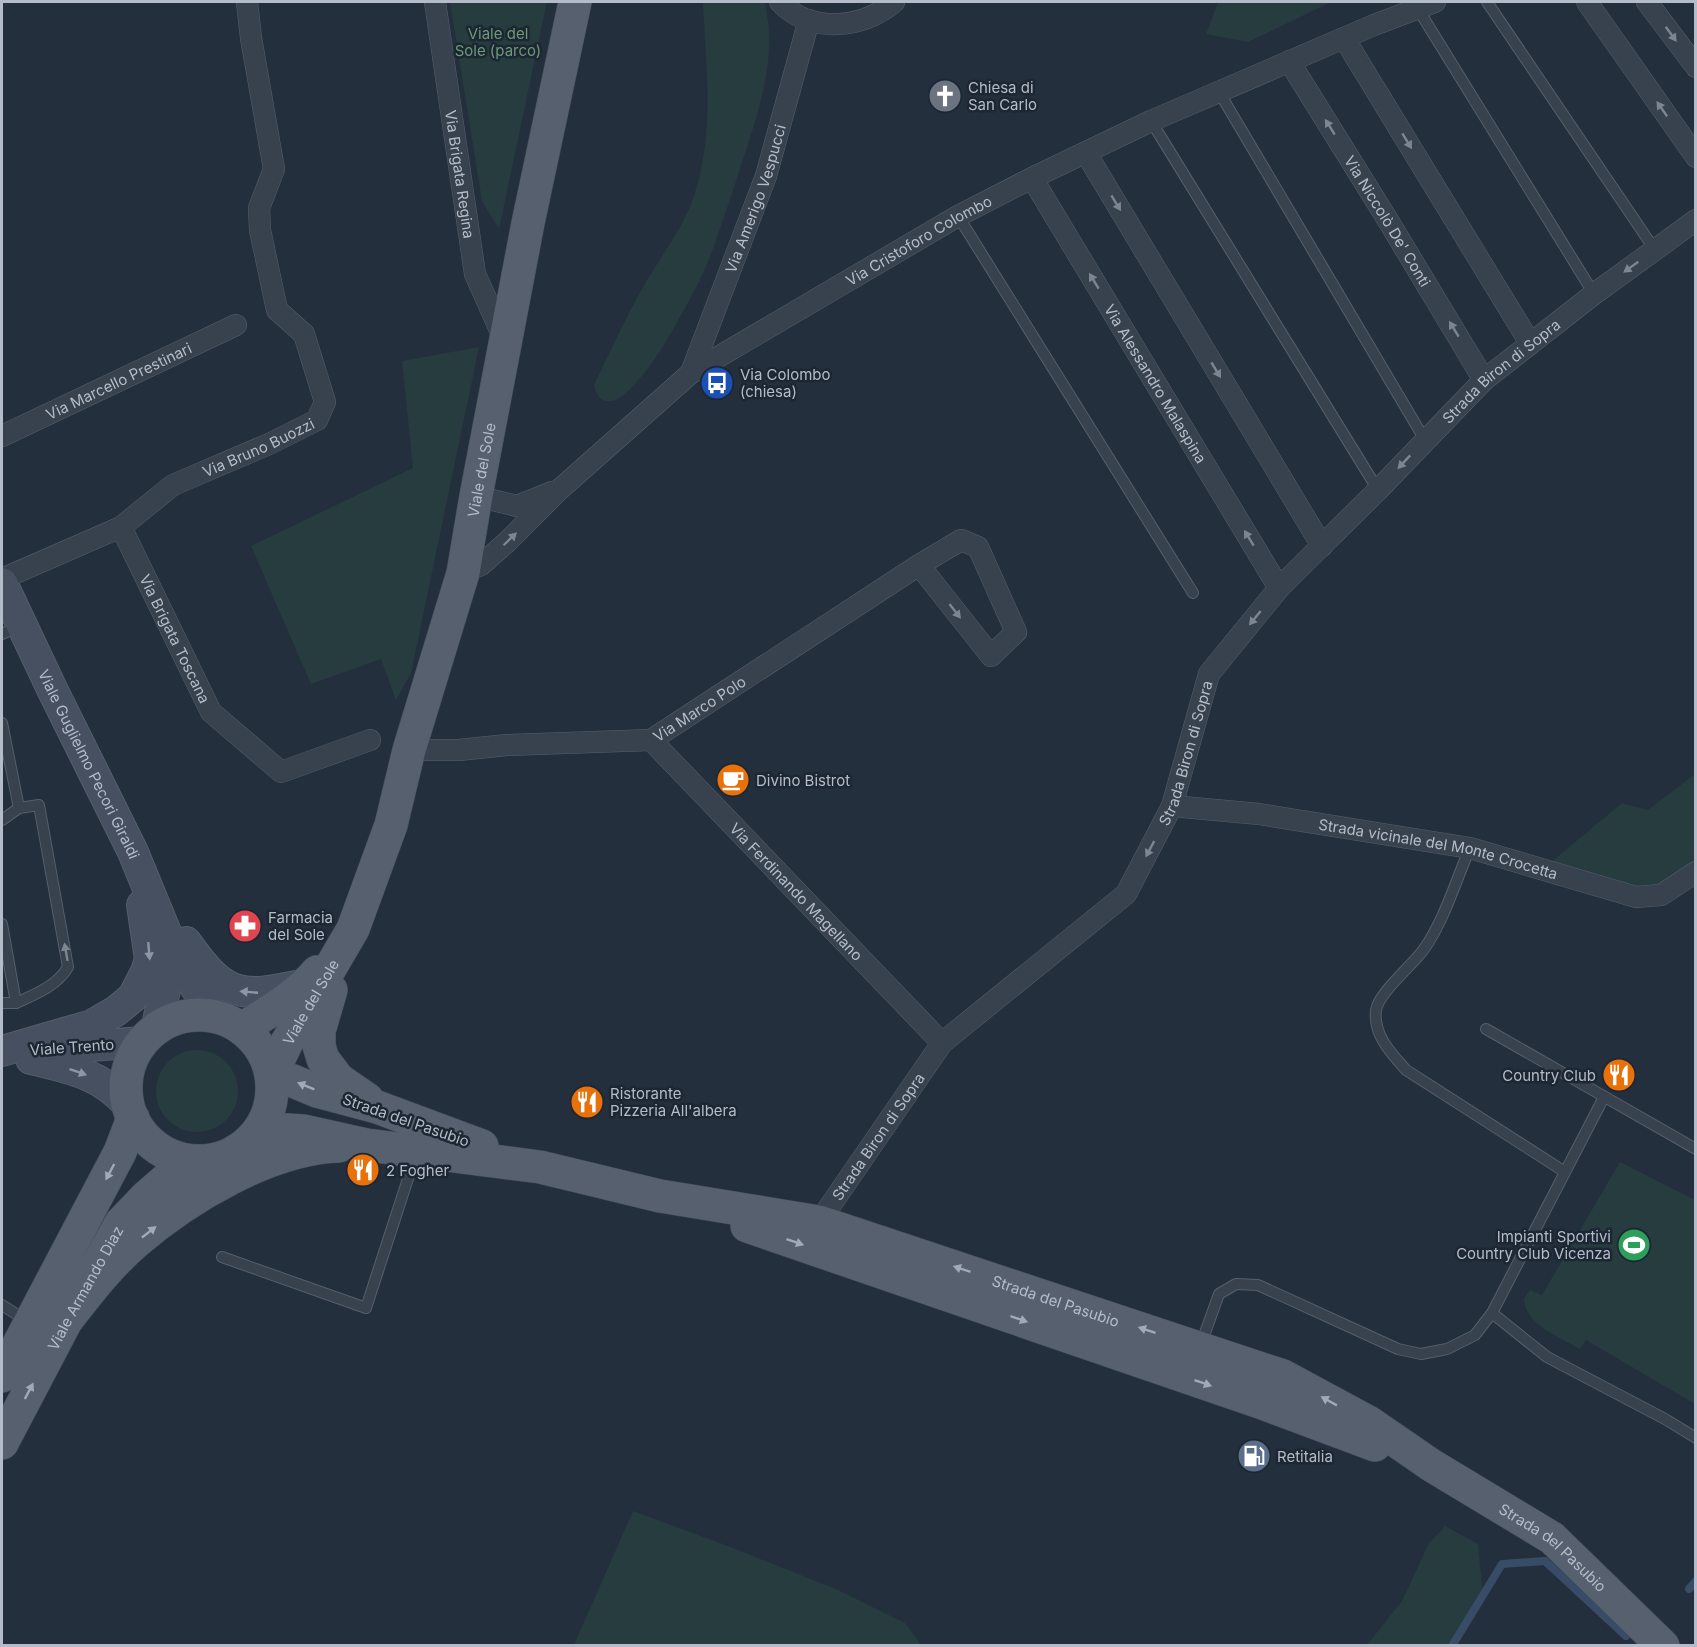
<svg xmlns="http://www.w3.org/2000/svg" width="1697" height="1647" font-family="Inter,sans-serif">
<rect width="100%" height="100%" fill="#242f3e"/>
<g fill="#263c3f">
<path d="M 450,2 L 547,2 L 499,229 L 482,201 Z"/>
<path d="M 703,2 L 765,2 C 768,18 770,34 769,51 C 766,93 751,135 738,175 C 729,202 720,230 710,257 C 701,280 689,301 677,322 C 663,348 648,372 627,392 C 614,405 598,406 594,385 C 610,352 625,319 643,287 C 660,257 683,229 694,196 C 715,130 706,69 703,2 Z"/>
<path d="M 1218,2 L 1331,2 L 1248,42 L 1206,34 Z"/>
<path d="M 479,347 L 411,673 L 396,700 L 381,659 L 311,684 L 251,546 L 413,468 L 402,361 Z"/>
<path d="M 1695,774 L 1695,864 L 1659,886 L 1628,886 L 1550,863 L 1622,803 L 1648,810 Z"/>
<circle cx="197" cy="1091" r="41"/>
<path d="M 1620,1162 L 1695,1200 L 1695,1404 L 1586,1340 L 1580,1349 C 1560,1337 1526,1326 1524,1299 L 1530,1290 L 1542,1295 Z"/>
<path d="M 633,1511 L 728,1546 L 838,1590 L 905,1623 L 921,1645 L 574,1645 Z"/>
<path d="M 1445,1526 L 1478,1544 L 1483,1598 L 1453,1645 L 1367,1645 L 1402,1601 L 1429,1543 Z"/>
</g>
<g fill="none" stroke-linecap="round" stroke-linejoin="round">
<g stroke="#394c67" stroke-width="8">
<path d="M 1689,1589 L 1696,1581"/>
<path d="M 1452,1646 L 1502,1564 L 1545,1561 L 1626,1636"/>
</g>
<g stroke="#565f6c" stroke-width="12">
<g id="lane">
<path d="M 1487,2 L 1655,250"/>
<path d="M 1418,9 L 1594,294"/>
<path d="M 1219,92 L 1425,440"/>
<path d="M 1151,121 L 1378,490"/>
<path d="M 958,216 L 1193,593"/>
<path d="M 2,634 L 21,625"/>
<path d="M 2,723 L 19,808 L 39,805 L 68,967 C 57,986 36,994 16,1003"/>
<path d="M 2,820 L 19,808"/>
<path d="M 1470,848 C 1456,880 1444,921 1424,949 C 1413,965 1379,992 1376,1010 C 1373,1035 1391,1053 1406,1070 L 1565,1172"/>
<path d="M 2,924 L 16,1003 L 2,1003"/>
<path d="M 1486,1029 L 1696,1149"/>
<path d="M 222,1257 L 366,1308 L 416,1154"/>
<path d="M 2,1305 L 27,1321"/>
<path d="M 1492,1313 L 1547,1357 L 1665,1419 L 1696,1438"/>
<path d="M 1201,1344 L 1219,1294 L 1236,1284 L 1258,1285 L 1398,1349 L 1421,1354 L 1447,1349 L 1475,1335 L 1492,1313 L 1604,1097"/>
</g>
</g>
<g stroke="#565f6c" stroke-width="22">
<g id="street">
<path id="s1" d="M 435,2 L 475,274 L 505,341"/>
<path d="M 780,2 C 810,34 863,29 894,2"/>
<path d="M 1587,2 L 1696,157"/>
<path d="M 1647,2 L 1696,67"/>
<path d="M 1344,38 L 1530,343"/>
<path id="s2" d="M 1289,61 L 1389,222 L 1484,380"/>
<path d="M 1086,153 L 1322,546"/>
<path id="s3" d="M 1032,178 L 1279,588"/>
<path id="s4" d="M 691,373 L 766,176 L 809,20"/>
<path id="s5" d="M 2,436 L 236,325"/>
<path d="M 476,496 L 517,506 L 552,492"/>
<path id="s6" d="M 121,527 L 211,712 L 281,772 L 370,740"/>
<path id="s7" d="M 463,573 L 481,565 L 507,542 L 559,490 L 691,373 L 958,216 L 1032,178 L 1151,121 L 1374,25 L 1435,2"/>
<path id="s8" d="M 2,579 L 121,527 L 173,485 L 269,444 L 317,420 L 325,402 L 304,334 L 277,310 L 260,230 L 259,208 L 274,169 L 251,38 L 247,2"/>
<path id="s9" d="M 651,740 L 942,1043"/>
<path id="s10" d="M 409,750 L 459,750 L 507,745 L 651,740 L 919,565 L 961,540 L 978,547 L 1016,632 L 991,656 L 919,565"/>
<path id="s11" d="M 1172,806 L 1259,814 L 1470,848 L 1636,897 L 1661,895 L 1696,872"/>
<path id="s12" d="M 819,1222 L 942,1043 L 1126,894 L 1172,806 L 1209,674 L 1279,588 L 1378,490 L 1484,380 L 1594,294 L 1696,220"/>
</g>
</g>
<g stroke="#565f6c" stroke-width="32">
<g id="secondary">
<path id="s13" d="M 2,583 L 52,689 L 133,852 L 172,947 L 206,1005 L 218,1018"/>
<path d="M 186,942 C 226,999 241,998 306,984"/>
<path d="M 156,1030 L 167,981 L 172,947"/>
<path d="M 50,1049 L 143,1042"/>
<path d="M 2,1051 L 92,1025 L 116,1011 L 133,997 L 146,972 L 150,959 L 142,905"/>
<path d="M 31,1059 C 69,1068 101,1074 128,1105"/>
</g>
</g>
<g stroke="#414a57" stroke-width="34">
<g id="primary">
<path d="M 331,990 L 319,1031 L 319,1046 L 323,1059 L 338,1079 L 367,1099"/>
<circle cx="199" cy="1088" r="73"/>
<path d="M 242,1029 C 268,1012 297,996 317,972"/>
<path id="s14" d="M 482,1146 L 377,1107 L 317,1091 L 293,1081 L 271,1075 L 287,1042 L 353,929 L 391,825 L 409,750 L 463,573 L 476,496 L 528,223 L 575,2"/>
<path id="s15" d="M 237,1150 L 273,1134 L 287,1130 L 304,1131 L 367,1145 L 540,1167 L 660,1196 L 819,1222 L 1283,1376 L 1370,1423 L 1431,1465 L 1552,1538 L 1663,1646"/>
<path d="M 747,1226 L 1265,1404 L 1375,1445"/>
<path d="M 66,1321 C 88,1293 109,1265 136,1242 C 187,1198 270,1148 339,1146"/>
<path d="M 2,1376 L 120,1152 L 133,1118"/>
<path id="s16" d="M 2,1443 L 66,1321 L 121,1223 L 147,1196 L 169,1177 L 199,1161"/>
</g>
</g>
<use href="#lane" stroke="#38414e" stroke-width="10"/>
<use href="#street" stroke="#38414e" stroke-width="21"/>
<use href="#secondary" stroke="#465061" stroke-width="30"/>
<use href="#primary" stroke="#56606e" stroke-width="33"/>
</g>
<defs><path id="oneway-solid" d="M-6-.8H1V-3.2L6.5 0L1 3.2V.8H-6Z" transform="scale(1.5)"/></defs>
<g fill="#7c8592">
<use href="#oneway-solid" transform="translate(1671 34) rotate(54)"/>
<use href="#oneway-solid" transform="translate(1662 109) rotate(-125)"/>
<use href="#oneway-solid" transform="translate(1330 127) rotate(-122)"/>
<use href="#oneway-solid" transform="translate(1407 141) rotate(59)"/>
<use href="#oneway-solid" transform="translate(1116 203) rotate(59)"/>
<use href="#oneway-solid" transform="translate(1631 267) rotate(144)"/>
<use href="#oneway-solid" transform="translate(1094 281) rotate(-121)"/>
<use href="#oneway-solid" transform="translate(1454 329) rotate(-121)"/>
<use href="#oneway-solid" transform="translate(1216 370) rotate(59)"/>
<use href="#oneway-solid" transform="translate(1404 462) rotate(133)"/>
<use href="#oneway-solid" transform="translate(1249 538) rotate(-121)"/>
<use href="#oneway-solid" transform="translate(510 539) rotate(-44)"/>
<use href="#oneway-solid" transform="translate(955 611) rotate(52)"/>
<use href="#oneway-solid" transform="translate(1255 618) rotate(129)"/>
<use href="#oneway-solid" transform="translate(1150 849) rotate(118)"/>
<use href="#oneway-solid" transform="translate(66 952) rotate(-100)"/>
</g>
<g fill="#8e96a5">
<use href="#oneway-solid" transform="translate(149 951) rotate(85)"/>
<use href="#oneway-solid" transform="translate(249 992) rotate(-175)"/>
<use href="#oneway-solid" transform="translate(78 1072) rotate(19)"/>
</g>
<g fill="#a1aab7">
<use href="#oneway-solid" transform="translate(306 1086) rotate(-158)"/>
<use href="#oneway-solid" transform="translate(110 1172) rotate(118)"/>
<use href="#oneway-solid" transform="translate(149 1232) rotate(-38)"/>
<use href="#oneway-solid" transform="translate(795 1242) rotate(19)"/>
<use href="#oneway-solid" transform="translate(962 1269) rotate(-162)"/>
<use href="#oneway-solid" transform="translate(1019 1319) rotate(19)"/>
<use href="#oneway-solid" transform="translate(1147 1330) rotate(-162)"/>
<use href="#oneway-solid" transform="translate(1203 1383) rotate(19)"/>
<use href="#oneway-solid" transform="translate(29 1391) rotate(-62)"/>
<use href="#oneway-solid" transform="translate(1329 1401) rotate(-151)"/>
</g>
<defs>
<g id="church-disc" transform="scale(1.725)"><circle r="9.5" fill="#6b7280" stroke="#1d2633"/><path d="M-1.2-6h2.4v3.5h3.3v2.4h-3.3V6h-2.4V-.1h-3.3v-2.4h3.3Z" fill="#fff"/></g>
<g id="bus-disc" transform="scale(1.725)"><circle r="9.5" fill="#1a4fb4" stroke="#1d2633"/><path d="M-5-6H5V4H4V6H2V4H-2V6H-4V4H-5ZM-3.5-4V0h7V-4ZM-3.5 1.2v1.5H-2V1.2ZM2 1.2v1.5H3.5V1.2Z" fill="#fff"/></g>
<g id="cafe-disc" transform="scale(1.725)"><circle r="9.5" fill="#e8710a" stroke="#1d2633"/><path d="M-5.5-4.5H6V0H3Q3 3.5 0 3.5H-2.5Q-5.5 3.5-5.5 0ZM3-3.2v2h1.7v-2ZM-6 4.5H4V6H-6Z" fill="#fff"/></g>
<g id="pharmacy-disc" transform="scale(1.725)"><circle r="9.5" fill="#e0444e" stroke="#1d2633"/><path d="M-2-6h4v4h4v4h-4v4h-4v-4h-4v-4h4Z" fill="#fff"/></g>
<g id="restaurant-disc" transform="scale(1.725)"><circle r="9.5" fill="#e8710a" stroke="#1d2633"/><path d="M-5-6h1v4h1v-4h1v4h1v-4h1v5L-1.5 .5V6h-2V.5L-5-1ZM5-6V6H3V1.5H1.5Q1.5-4 5-6Z" fill="#fff"/></g>
<g id="stadium-disc" transform="scale(1.725)"><circle r="9.5" fill="#2e9e5b" stroke="#1d2633"/><path d="M0-5a6.5 5 0 1 0 0 10a6.5 5 0 1 0 0-10ZM-3.5-1.8h7v3.6h-7Z" fill="#fff"/></g>
<g id="fuel-disc" transform="scale(1.725)"><circle r="9.5" fill="#5c6f8a" stroke="#1d2633"/><path d="M-5.5-6h7V0h2V4h1.3V-2.5L3-4.5l.8-.8L6-3V5H2.5V1h-1V6h-7ZM-4.2-4.7v3.2H.2V-4.7Z" fill="#fff"/></g>
</defs>
<g fill-rule="evenodd">
<use href="#church-disc" x="945" y="96"/>
<use href="#bus-disc" x="717" y="383"/>
<use href="#cafe-disc" x="733" y="780"/>
<use href="#pharmacy-disc" x="245" y="926"/>
<use href="#restaurant-disc" x="1619" y="1075"/>
<use href="#restaurant-disc" x="587" y="1102"/>
<use href="#restaurant-disc" x="363" y="1170"/>
<use href="#stadium-disc" x="1634" y="1245"/>
<use href="#fuel-disc" x="1254" y="1456"/>
</g>
<g text-anchor="middle" dominant-baseline="central" stroke-width="5" stroke-linejoin="round" paint-order="stroke">
<g font-size="15" fill="#6b9a76" stroke="#1d2633">
<text x="498" y="33">Viale del<tspan x="498" dy="17">Sole (parco)</tspan></text>
</g>
<g font-size="15" fill="#b4bcc9" stroke="#1d2633" text-anchor="start">
<text x="968" y="87">Chiesa di<tspan x="968" dy="17">San Carlo</tspan></text>
<text x="740" y="374">Via Colombo<tspan x="740" dy="17">(chiesa)</tspan></text>
<text x="756" y="780">Divino Bistrot</text>
<text x="268" y="917">Farmacia<tspan x="268" dy="17">del Sole</tspan></text>
<text x="1596" y="1075" text-anchor="end">Country Club</text>
<text x="610" y="1093">Ristorante<tspan x="610" dy="17">Pizzeria All'albera</tspan></text>
<text x="386" y="1170">2 Fogher</text>
<text x="1611" y="1236" text-anchor="end">Impianti Sportivi<tspan x="1611" dy="17">Country Club Vicenza</tspan></text>
<text x="1277" y="1456">Retitalia</text>
</g>
<g font-size="15" fill="#b4bcc9" stroke="#1d2633">
<text stroke="none"><textPath href="#s1" startOffset="174">Via Brigata Regina</textPath></text>
<text stroke="none"><textPath href="#s4" startOffset="186">Via Amerigo Vespucci</textPath></text>
<text stroke="none"><textPath href="#s2" startOffset="188">Via Niccolò De' Conti</textPath></text>
<text stroke="none"><textPath href="#s7" startOffset="568">Via Cristoforo Colombo</textPath></text>
<text stroke="none"><textPath href="#s12" startOffset="1112">Strada Biron di Sopra</textPath></text>
<text stroke="none"><textPath href="#s5" startOffset="129">Via Marcello Prestinari</textPath></text>
<text stroke="none"><textPath href="#s3" startOffset="240">Via Alessandro Malaspina</textPath></text>
<text stroke="none"><textPath href="#s8" startOffset="290">Via Bruno Buozzi</textPath></text>
<text stroke="none"><textPath href="#s14" startOffset="868">Viale del Sole</textPath></text>
<text stroke="none"><textPath href="#s6" startOffset="124">Via Brigata Toscana</textPath></text>
<text stroke="none"><textPath href="#s10" startOffset="300">Via Marco Polo</textPath></text>
<text stroke="none"><textPath href="#s12" startOffset="608">Strada Biron di Sopra</textPath></text>
<text stroke="none"><textPath href="#s13" startOffset="201">Viale Guglielmo Pecori Giraldi</textPath></text>
<text stroke="none"><textPath href="#s11" startOffset="270">Strada vicinale del Monte Crocetta</textPath></text>
<text stroke="none"><textPath href="#s9" startOffset="210">Via Ferdinando Magellano</textPath></text>
<text stroke="none"><textPath href="#s14" startOffset="306">Viale del Sole</textPath></text>
<text transform="translate(72 1047) rotate(-4)">Viale Trento</text>
<text transform="translate(406 1120) rotate(19)">Strada del Pasubio</text>
<text stroke="none"><textPath href="#s12" startOffset="104">Strada Biron di Sopra</textPath></text>
<text stroke="none"><textPath href="#s16" startOffset="176">Viale Armando Diaz</textPath></text>
<text stroke="none"><textPath href="#s15" startOffset="844">Strada del Pasubio</textPath></text>
<text stroke="none"><textPath href="#s15" startOffset="1404">Strada del Pasubio</textPath></text>
</g>
</g>
<rect width="1697" height="1647" fill="none" stroke="#b4bcc9" stroke-width="6"/>
</svg>
